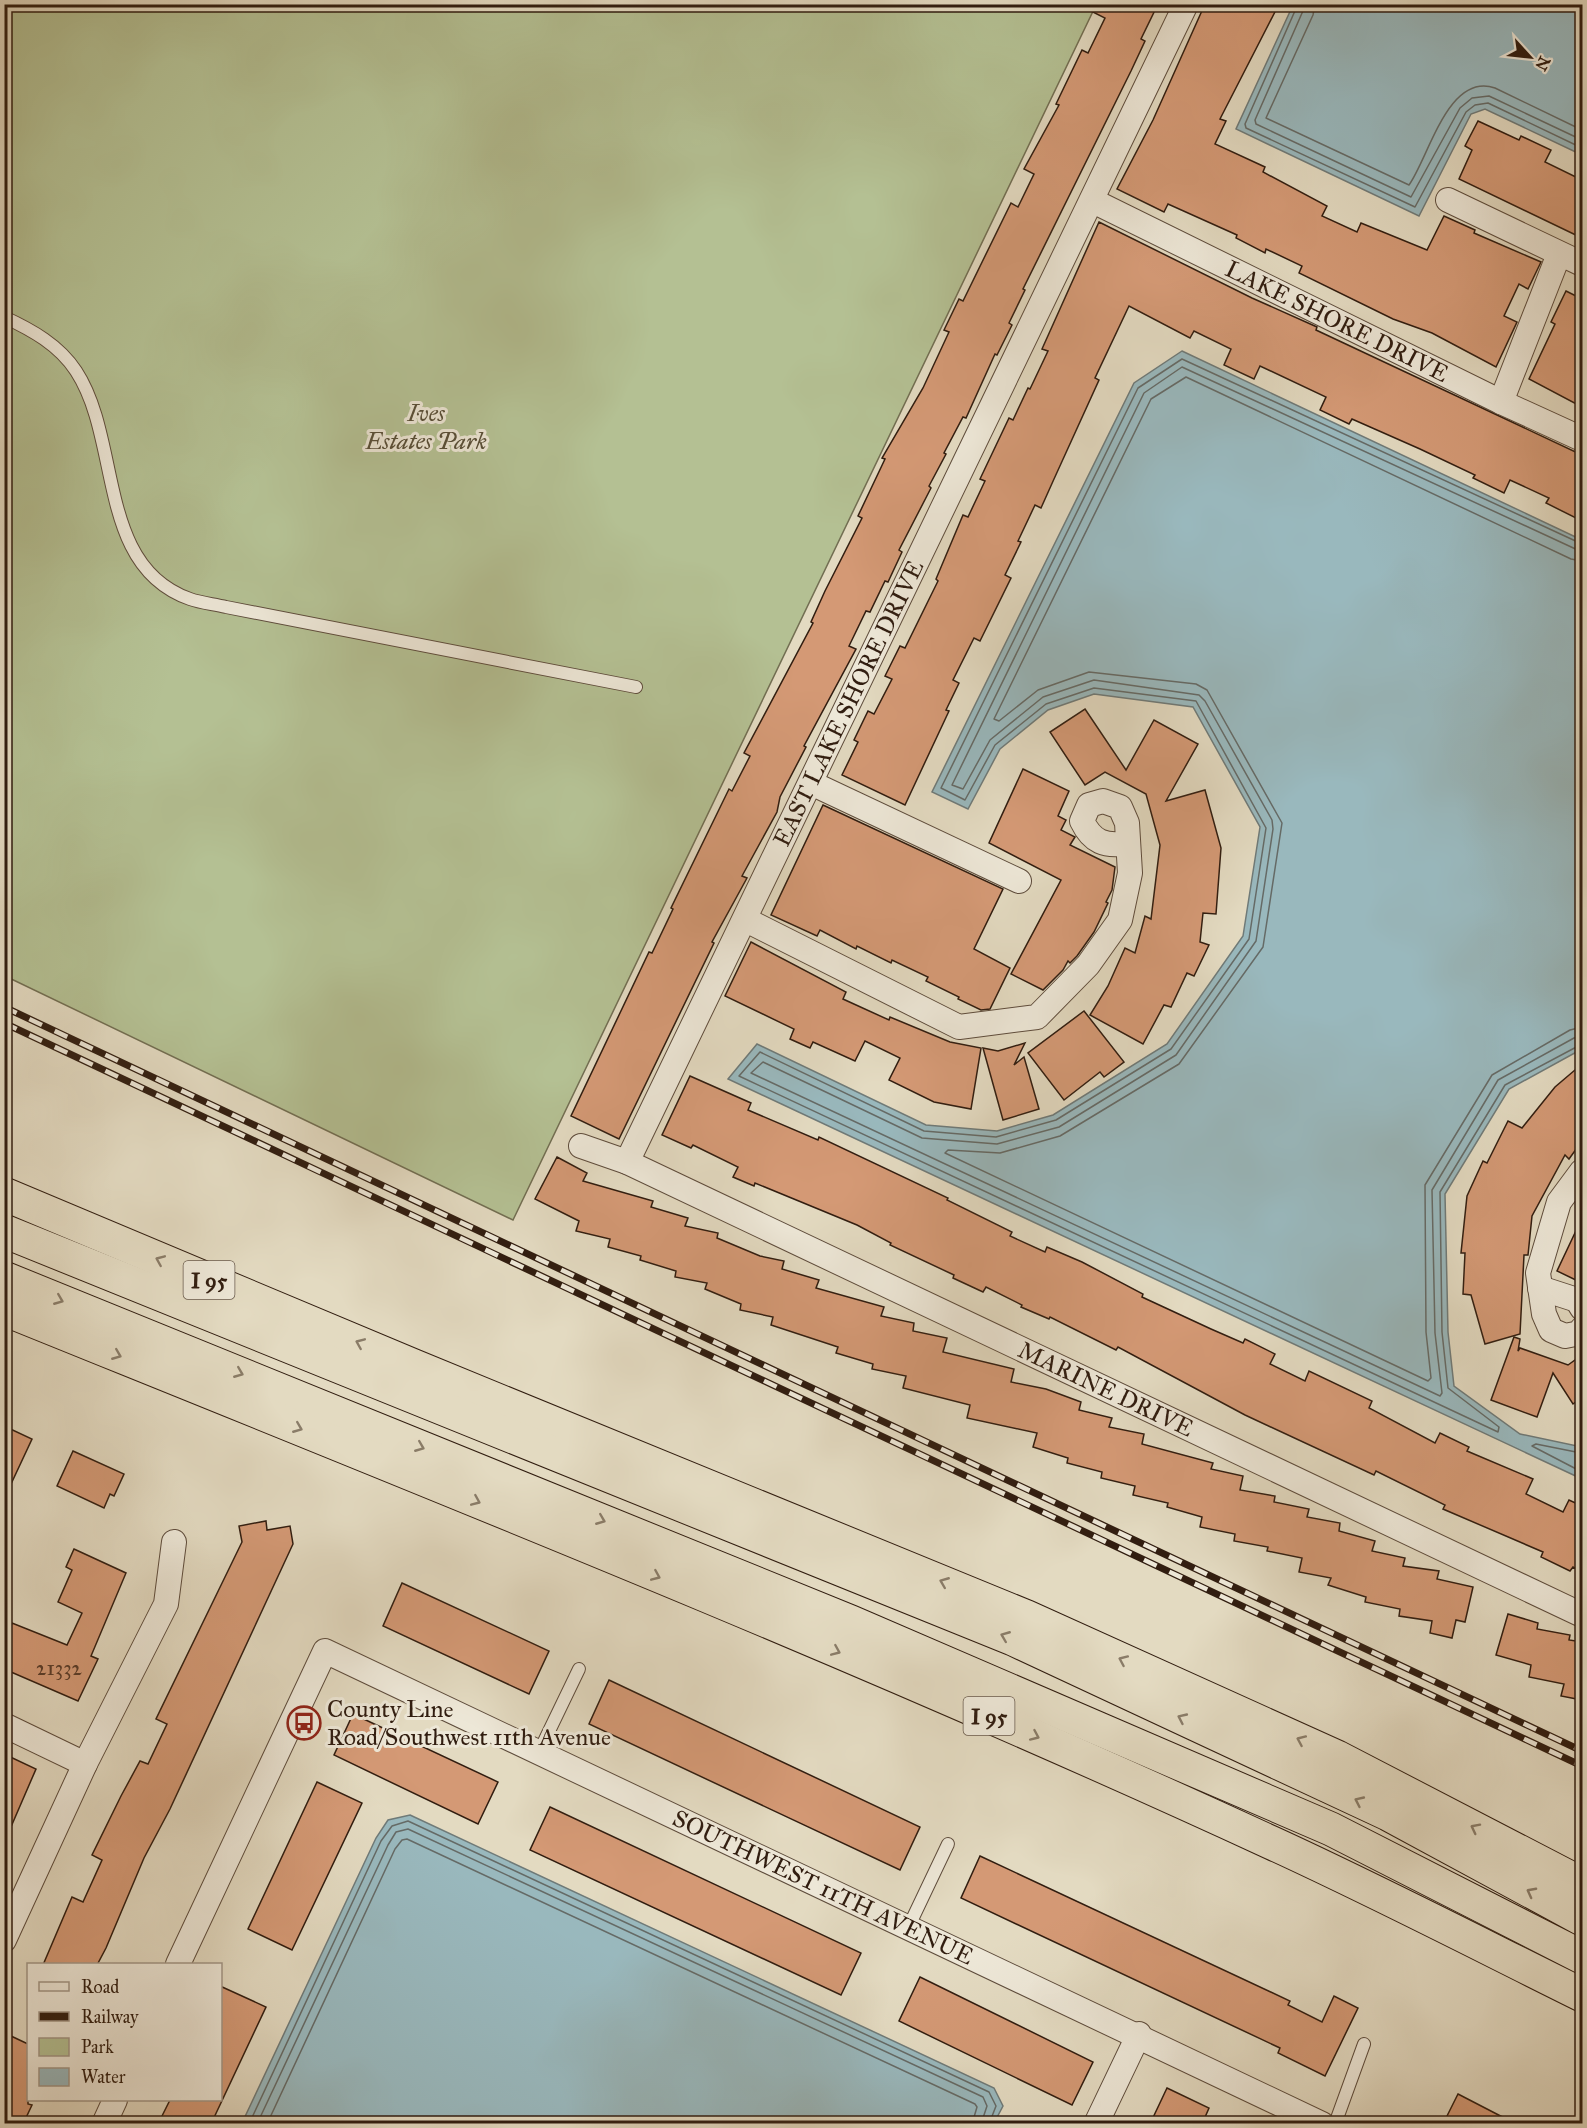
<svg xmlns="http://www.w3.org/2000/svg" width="1587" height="2128" font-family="'IM FELL Great Primer',serif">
<rect width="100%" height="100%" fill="#e3dac1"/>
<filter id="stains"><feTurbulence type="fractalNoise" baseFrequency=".00333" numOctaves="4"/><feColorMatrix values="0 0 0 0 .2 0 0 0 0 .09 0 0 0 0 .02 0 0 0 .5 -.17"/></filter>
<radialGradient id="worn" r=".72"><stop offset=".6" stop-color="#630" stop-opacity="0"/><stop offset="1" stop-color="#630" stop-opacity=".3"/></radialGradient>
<path fill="#b4c093" stroke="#726e52" stroke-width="1.5" d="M 4,5 L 1096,5 L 513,1220 L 5,976 Z"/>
<g fill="#99b8bd" stroke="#6f7a78" stroke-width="1.5">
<path d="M 1293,5 L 1582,5 L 1582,155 L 1485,109 L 1471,114 L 1419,216 L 1236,129 Z"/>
<path d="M 1182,351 L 1582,540 L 1582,1049 L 1509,1089 L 1445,1194 L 1448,1332 L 1454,1386 L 1520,1434 L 1577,1446 L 1582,1444 L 1582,1479 L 728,1079 L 757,1044 L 926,1125 L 997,1131 L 1053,1115 L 1167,1044 L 1243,936 L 1260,827 L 1193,707 L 1094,694 L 1048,710 L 1000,749 L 968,809 L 932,792 L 1134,383 Z"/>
<path d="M 410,1815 L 994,2088 L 1003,2106 L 994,2123 L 242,2123 L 376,1838 L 388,1820 Z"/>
</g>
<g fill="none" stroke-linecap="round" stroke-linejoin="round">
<g stroke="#656a66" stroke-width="1.5">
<path d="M 1298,4 L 1245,124 L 1246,128 L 1415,207 L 1466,112 L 1475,105 L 1488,103 L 1582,148"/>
<path d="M 1306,4 L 1255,120 L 1256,124 L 1411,197 L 1460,108 L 1472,98 L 1489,96 L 1582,140"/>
<path d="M 1315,4 L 1313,15 L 1266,118 L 1409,185 C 1429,157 1448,72 1495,88 L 1582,130"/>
<path d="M 1582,544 L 1182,359 L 1138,388 L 941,788 L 965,800 L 995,745 L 1046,704 L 1094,688 L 1196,701 L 1266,828 L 1249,939 L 1171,1049 L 1056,1120 L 996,1137 L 924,1131 L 760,1052 L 739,1076 L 1498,1432 L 1499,1427 L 1448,1388 L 1442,1332 L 1440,1192 L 1505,1085 L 1582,1044"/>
<path d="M 1582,552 L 1182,367 L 1144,393 L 952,785 L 963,789 L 990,740 L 1043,697 L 1094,680 L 1199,695 L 1205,701 L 1272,820 L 1273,829 L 1256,941 L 1176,1055 L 1059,1127 L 997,1144 L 922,1138 L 763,1062 L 751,1073 L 1440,1396 L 1442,1393 L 1435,1333 L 1432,1190 L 1498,1080 L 1574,1038 L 1582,1036"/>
<path d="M 1582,561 L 1571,559 L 1186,377 L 1151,399 L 994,719 L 999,721 L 1038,690 L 1089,672 L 1196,684 L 1207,690 L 1282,823 L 1263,947 L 1179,1064 L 1060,1136 L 1000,1153 L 948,1150 L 945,1153 L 1428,1381 L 1431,1378 L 1426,1332 L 1425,1185 L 1492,1075 L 1570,1030 L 1582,1027"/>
<path d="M 1582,1451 L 1576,1452 L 1536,1444 L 1532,1446 L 1582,1472"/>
<path d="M 249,2124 L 381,1841 L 392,1826 L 408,1821 L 989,2092 L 996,2106 L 989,2124"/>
<path d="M 257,2124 L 388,1845 L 396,1832 L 408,1829 L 983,2097 L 987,2106 L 981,2124"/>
<path d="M 267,2124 L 395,1849 L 402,1840 L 407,1839 L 975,2104 L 977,2107 L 972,2124"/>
</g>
</g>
<g fill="#d49975" stroke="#311d10" stroke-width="1.5">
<path d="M 1077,4 L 1158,4 L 1141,39 L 1145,41 L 1131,71 L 1023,289 L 1025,290 L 1009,323 L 1012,325 L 997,355 L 995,354 L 966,418 L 963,417 L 944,453 L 946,454 L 929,486 L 931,488 L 899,550 L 902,552 L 888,582 L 885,581 L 870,612 L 866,611 L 849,646 L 856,649 L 804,746 L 806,747 L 780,797 L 777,812 L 742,876 L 747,878 L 712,942 L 714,943 L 619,1139 L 571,1116 L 649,952 L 652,953 L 673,909 L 671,908 L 729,789 L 732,791 L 750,756 L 744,753 L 813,623 L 811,622 L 825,591 L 862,518 L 858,516 L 885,459 L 882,458 L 923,388 L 949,332 L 944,330 L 959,299 L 963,301 L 1011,203 L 1018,207 L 1034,174 L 1024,169 L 1059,105 L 1056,104 L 1082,50 L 1088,53 L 1105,18 Z"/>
<path d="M 1205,4 L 1279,4 L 1220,119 L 1226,121 L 1215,144 L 1265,167 L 1263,172 L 1327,206 L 1322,216 L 1357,232 L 1361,223 L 1427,250 L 1444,216 L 1475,230 L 1474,233 L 1541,262 L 1528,289 L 1519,284 L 1504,316 L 1517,322 L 1496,367 L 1432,333 L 1393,319 L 1299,273 L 1302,266 L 1266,249 L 1265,253 L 1236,238 L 1237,235 L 1168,204 L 1164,212 L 1117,189 L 1153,120 Z"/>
<path d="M 1478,121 L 1519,140 L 1521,136 L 1551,150 L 1545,162 L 1582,180 L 1582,238 L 1459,179 L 1472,150 L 1465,146 Z"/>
<path d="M 1099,222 L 1252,298 L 1317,327 L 1316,330 L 1582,455 L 1582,516 L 1578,513 L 1576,518 L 1546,503 L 1549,498 L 1510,480 L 1504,493 L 1473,478 L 1475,475 L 1420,449 L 1352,419 L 1349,424 L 1320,410 L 1326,397 L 1260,366 L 1254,379 L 1224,365 L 1231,349 L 1194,331 L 1190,338 L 1129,306 L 1095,378 L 1099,380 L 1054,479 L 1041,508 L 1035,505 L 1018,541 L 1021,542 L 1005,575 L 1011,578 L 980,641 L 974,638 L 953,680 L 959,683 L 946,710 L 949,711 L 905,805 L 842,775 L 858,742 L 854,740 L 868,711 L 874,714 L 892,679 L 885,676 L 900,646 L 905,648 L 938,581 L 936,579 L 963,515 L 968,517 L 985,481 L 980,479 L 1009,418 L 1013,420 L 1028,388 L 1030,389 L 1048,351 L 1042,349 Z"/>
<path d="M 1566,291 L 1582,299 L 1582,407 L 1529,379 L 1555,324 L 1551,322 Z"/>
<path d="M 1085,709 L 1126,770 L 1154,720 L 1198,744 L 1166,801 L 1205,790 L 1221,848 L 1216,914 L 1203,913 L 1200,942 L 1209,945 L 1194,976 L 1187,973 L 1171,1007 L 1164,1005 L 1143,1044 L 1090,1015 L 1108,986 L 1125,948 L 1135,953 L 1145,916 L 1151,919 L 1160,845 L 1146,794 L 1105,772 L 1085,785 L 1050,732 Z"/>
<path d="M 1023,769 L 1069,791 L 1058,816 L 1066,820 L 1061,830 L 1075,837 L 1070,845 L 1115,867 L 1112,890 L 1106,902 L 1108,903 L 1094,932 L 1077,956 L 1070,963 L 1068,961 L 1063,970 L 1043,990 L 1011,974 L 1061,880 L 989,843 Z"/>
<path d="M 823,805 L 1003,889 L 974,949 L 1010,968 L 990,1009 L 981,1010 L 958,999 L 959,997 L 926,981 L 928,977 L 892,960 L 891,963 L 857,946 L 856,949 L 820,930 L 817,936 L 771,915 Z"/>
<path d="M 751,942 L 846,992 L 843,999 L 889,1020 L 890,1017 L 950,1042 L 981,1048 L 971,1109 L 934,1102 L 889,1080 L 900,1058 L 865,1041 L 855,1061 L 813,1042 L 810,1048 L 790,1039 L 794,1029 L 725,996 Z"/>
<path d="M 1084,1011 L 1124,1062 L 1104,1077 L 1100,1072 L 1064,1100 L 1028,1053 Z"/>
<path d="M 1025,1043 L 1014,1065 L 1024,1057 L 1039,1109 L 1003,1120 L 983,1048 L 998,1051 Z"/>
<path d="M 1582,1064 L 1582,1141 L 1569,1159 L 1565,1155 L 1532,1216 L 1528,1255 L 1524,1255 L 1520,1334 L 1485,1344 L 1471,1295 L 1463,1294 L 1465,1253 L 1461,1253 L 1467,1196 L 1483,1161 L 1487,1163 L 1508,1121 L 1522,1128 L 1555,1087 Z"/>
<path d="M 690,1076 L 751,1103 L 748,1110 L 818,1140 L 819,1137 L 948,1198 L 947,1200 L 1012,1232 L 1010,1236 L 1045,1252 L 1047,1247 L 1082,1262 L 1143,1294 L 1142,1297 L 1211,1329 L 1243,1343 L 1245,1339 L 1275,1354 L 1270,1364 L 1305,1381 L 1309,1371 L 1372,1401 L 1369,1408 L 1435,1443 L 1440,1433 L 1469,1447 L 1467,1451 L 1533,1479 L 1526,1494 L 1563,1512 L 1569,1500 L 1582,1506 L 1582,1572 L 1573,1567 L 1570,1571 L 1541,1557 L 1543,1552 L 1443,1509 L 1445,1505 L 1376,1471 L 1374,1475 L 1245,1415 L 1118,1347 L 1116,1350 L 1050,1317 L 1049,1319 L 1021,1307 L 1022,1305 L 986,1287 L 983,1292 L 953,1278 L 954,1275 L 890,1245 L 891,1243 L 857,1225 L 755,1183 L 754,1186 L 733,1177 L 738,1167 L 693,1145 L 691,1148 L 662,1135 Z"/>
<path d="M 557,1157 L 587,1173 L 583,1181 L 653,1201 L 651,1207 L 688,1218 L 685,1226 L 718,1233 L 717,1238 L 760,1256 L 784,1261 L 782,1269 L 819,1280 L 816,1288 L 884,1307 L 881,1316 L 914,1323 L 913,1331 L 947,1338 L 943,1352 L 1014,1369 L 1011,1382 L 1046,1389 L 1081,1402 L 1079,1410 L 1112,1418 L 1109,1427 L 1144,1434 L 1142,1444 L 1213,1463 L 1211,1469 L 1243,1476 L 1240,1490 L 1275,1496 L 1274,1502 L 1309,1509 L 1307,1517 L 1340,1523 L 1339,1531 L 1375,1541 L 1372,1551 L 1405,1558 L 1403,1566 L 1439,1571 L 1437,1579 L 1473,1587 L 1465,1622 L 1456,1620 L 1452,1638 L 1430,1633 L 1432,1621 L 1399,1616 L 1400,1609 L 1365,1602 L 1366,1597 L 1328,1585 L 1331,1578 L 1299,1572 L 1302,1558 L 1267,1551 L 1268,1547 L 1234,1541 L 1235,1534 L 1200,1527 L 1202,1517 L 1167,1507 L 1168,1503 L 1133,1495 L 1135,1486 L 1101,1478 L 1102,1472 L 1067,1463 L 1068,1458 L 1033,1447 L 1037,1433 L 967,1418 L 970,1405 L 903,1388 L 906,1376 L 872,1369 L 873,1364 L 836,1353 L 838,1347 L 771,1325 L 773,1317 L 740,1310 L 741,1304 L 705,1289 L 707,1283 L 675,1277 L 676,1271 L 640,1260 L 641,1256 L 608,1247 L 610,1239 L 576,1231 L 579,1221 L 535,1199 Z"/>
<path d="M 1582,1218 L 1582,1283 L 1557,1271 Z"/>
<path d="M 1514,1337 L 1520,1339 L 1518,1351 L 1520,1348 L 1568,1365 L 1582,1355 L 1582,1397 L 1573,1404 L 1553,1373 L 1537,1417 L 1491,1400 Z"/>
<path d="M 4,1426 L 32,1439 L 4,1499 Z"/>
<path d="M 73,1451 L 124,1474 L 114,1496 L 110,1494 L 104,1508 L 57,1486 Z"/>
<path d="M 266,1521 L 267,1530 L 290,1526 L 293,1544 L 170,1809 L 144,1858 L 106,1948 L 97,1965 L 43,1965 L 72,1897 L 83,1902 L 102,1860 L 92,1855 L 121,1796 L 140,1761 L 148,1764 L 167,1724 L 156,1719 L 242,1542 L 239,1526 Z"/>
<path d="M 74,1549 L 126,1573 L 91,1656 L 98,1659 L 78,1701 L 4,1669 L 4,1627 L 10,1629 L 12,1623 L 67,1645 L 82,1613 L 58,1602 L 72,1570 L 66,1567 Z"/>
<path d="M 402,1583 L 549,1651 L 529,1694 L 383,1626 Z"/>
<path d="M 1508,1614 L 1538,1623 L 1537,1629 L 1570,1635 L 1569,1640 L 1582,1642 L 1582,1700 L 1561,1696 L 1564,1684 L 1529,1677 L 1531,1665 L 1496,1655 Z"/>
<path d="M 609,1680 L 920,1827 L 900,1870 L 589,1724 Z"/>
<path d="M 353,1714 L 498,1782 L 478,1824 L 334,1755 Z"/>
<path d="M 4,1754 L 36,1769 L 4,1843 Z"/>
<path d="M 317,1782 L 362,1803 L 292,1950 L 248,1929 Z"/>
<path d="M 550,1807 L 861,1953 L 841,1995 L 530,1850 Z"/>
<path d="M 980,1856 L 1290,2001 L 1288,2005 L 1322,2022 L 1334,1996 L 1358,2008 L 1325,2076 L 1278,2053 L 1280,2048 L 961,1898 Z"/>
<path d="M 920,1977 L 1093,2062 L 1072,2105 L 899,2021 Z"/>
<path d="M 220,1986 L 266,2007 L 211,2124 L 158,2124 L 170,2100 L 220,2100 Z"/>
<path d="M 11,2036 L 28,2044 L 28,2104 L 32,2105 L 23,2124 L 4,2124 L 4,2049 Z"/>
<path d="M 1167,2088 L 1209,2108 L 1202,2124 L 1150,2124 Z"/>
<path d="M 1458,2094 L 1516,2124 L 1443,2124 Z"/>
</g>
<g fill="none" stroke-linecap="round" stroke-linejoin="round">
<g stroke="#5e4c3c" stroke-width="14">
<g id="service">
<path d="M 4,317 C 32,330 59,345 76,371 C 122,441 96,566 190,599 C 201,603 214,604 226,607 L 636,687"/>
<path d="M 539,1752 L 579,1669"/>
<path d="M 909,1926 L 948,1844"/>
<path d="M 1335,2124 L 1364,2044"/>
</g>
</g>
<g stroke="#5e4c3c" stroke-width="26">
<g id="minor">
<path d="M 1448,200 L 1582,264"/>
<path id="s1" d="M 1093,201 L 1501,402 L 1582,439"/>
<path d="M 1501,402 L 1559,254"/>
<path d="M 811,783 L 1019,881"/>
<path d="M 746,920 L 959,1027 L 1037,1017 L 1088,965 L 1120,920 L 1130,873 L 1127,823 L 1120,807 L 1103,801 L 1089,805 L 1082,821 C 1092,842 1105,847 1128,843"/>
<path id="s2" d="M 581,1146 L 627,1162 L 1186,4"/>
<path id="s3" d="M 627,1162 L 1582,1615"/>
<path d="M 1582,1171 L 1559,1202 L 1538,1273 L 1544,1314 L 1551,1330 L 1565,1336 L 1580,1333 L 1582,1329"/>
<path d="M 1540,1288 L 1577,1300 L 1582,1308"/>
<path d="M 4,1725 L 85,1764"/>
<path d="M 4,1940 L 85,1764 L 166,1604 L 174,1542"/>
<path id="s4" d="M 178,1964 L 325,1651 L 1322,2124"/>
<path d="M 104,2124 L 115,2100"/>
<path d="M 1096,2124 L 1139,2034"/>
</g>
</g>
<g stroke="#311d10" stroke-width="35">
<g id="motorway">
<path d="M 4,1194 L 414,1366 L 1027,1617 L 1337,1757 L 1582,1884"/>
<path d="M 4,1231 L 1013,1639 L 1388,1814 L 1582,1919"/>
<path d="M 4,1278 L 851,1622 L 1331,1829 L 1582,1957"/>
<path d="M 4,1309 C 429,1481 856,1651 1272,1843 C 1377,1891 1479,1944 1582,1995"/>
</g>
</g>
<use href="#service" stroke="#ede7d7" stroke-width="12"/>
<use href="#minor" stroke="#ede7d7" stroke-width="24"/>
<use href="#motorway" stroke="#e3dac1" stroke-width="33"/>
<g stroke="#311d10" stroke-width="7">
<g id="rail">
<path d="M 4,1007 L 1582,1751"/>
<path d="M 4,1023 L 1582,1766"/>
</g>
</g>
<use href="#rail" stroke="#ede7d7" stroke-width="4.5" stroke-dasharray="14" stroke-linecap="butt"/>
</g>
<defs><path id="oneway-chevron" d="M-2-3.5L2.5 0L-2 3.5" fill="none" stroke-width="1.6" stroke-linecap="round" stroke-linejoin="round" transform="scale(1.5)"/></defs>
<g stroke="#8a7c68">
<use href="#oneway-chevron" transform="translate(160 1260) rotate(-157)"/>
<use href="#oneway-chevron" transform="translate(59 1300) rotate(22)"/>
<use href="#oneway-chevron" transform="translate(360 1343) rotate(-157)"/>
<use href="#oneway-chevron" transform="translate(117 1355) rotate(22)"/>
<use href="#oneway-chevron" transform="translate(239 1373) rotate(22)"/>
<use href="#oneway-chevron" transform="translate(298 1428) rotate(22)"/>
<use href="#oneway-chevron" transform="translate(420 1447) rotate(22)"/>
<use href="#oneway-chevron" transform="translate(476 1501) rotate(23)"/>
<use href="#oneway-chevron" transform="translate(601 1520) rotate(22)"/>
<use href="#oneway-chevron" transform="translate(656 1576) rotate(23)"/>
<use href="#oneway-chevron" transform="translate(944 1582) rotate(-158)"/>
<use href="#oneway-chevron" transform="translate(1005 1636) rotate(-158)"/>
<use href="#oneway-chevron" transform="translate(836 1651) rotate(23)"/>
<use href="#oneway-chevron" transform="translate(1123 1660) rotate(-156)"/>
<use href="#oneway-chevron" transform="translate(1182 1718) rotate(-155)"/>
<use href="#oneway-chevron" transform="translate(1035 1736) rotate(24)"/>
<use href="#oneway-chevron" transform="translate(1301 1740) rotate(-156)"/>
<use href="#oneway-chevron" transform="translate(1359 1801) rotate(-155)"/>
<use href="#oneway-chevron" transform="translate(1475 1828) rotate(-153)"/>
<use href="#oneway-chevron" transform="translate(1531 1892) rotate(-152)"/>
</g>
<defs>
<g id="bus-ring" transform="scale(1.725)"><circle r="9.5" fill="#ede7d7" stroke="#8f2418" stroke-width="1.5"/><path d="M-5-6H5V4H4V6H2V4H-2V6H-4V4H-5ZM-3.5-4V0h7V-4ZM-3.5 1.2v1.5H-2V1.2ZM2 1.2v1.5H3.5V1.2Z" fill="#8f2418"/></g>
</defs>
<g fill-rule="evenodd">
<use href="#bus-ring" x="304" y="1723"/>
</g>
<g text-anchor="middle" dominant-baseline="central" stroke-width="6" stroke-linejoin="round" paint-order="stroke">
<g font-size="21" fill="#5a3c29">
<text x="59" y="1668">21332</text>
</g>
<g fill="#ede7d7" stroke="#695a4c" stroke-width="1.5">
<rect x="183.5" y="1261" width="51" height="38" rx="4.5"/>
<rect x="963.5" y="1697" width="51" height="38" rx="4.5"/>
</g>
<g font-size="22" font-weight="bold" fill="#311d10">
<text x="209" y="1280">I 95</text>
<text x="989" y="1716">I 95</text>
</g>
<g font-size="24" fill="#311d10" stroke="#ede7d7">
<text stroke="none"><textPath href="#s1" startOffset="272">LAKE SHORE DRIVE</textPath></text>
<text stroke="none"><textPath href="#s2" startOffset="558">EAST LAKE SHORE DRIVE</textPath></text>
<text stroke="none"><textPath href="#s3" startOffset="530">MARINE DRIVE</textPath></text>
<text stroke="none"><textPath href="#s4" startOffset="897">SOUTHWEST 11TH AVENUE</textPath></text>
</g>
<g font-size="24" font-style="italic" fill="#584e37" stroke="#ede7d7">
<text x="426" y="413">Ives<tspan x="426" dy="28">Estates Park</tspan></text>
</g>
<g font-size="24" fill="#311d10" stroke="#ede7d7" text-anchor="start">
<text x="327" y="1709">County Line<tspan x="327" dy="28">Road/Southwest 11th Avenue</tspan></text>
</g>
</g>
<rect width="1587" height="2128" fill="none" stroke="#e3dac1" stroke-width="24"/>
<rect x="6" y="6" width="1575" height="2116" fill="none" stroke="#311d10" stroke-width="3"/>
<rect x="12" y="12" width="1563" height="2104" fill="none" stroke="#311d10" stroke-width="1.5"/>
<rect x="27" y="1963" width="195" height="138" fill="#ede7d7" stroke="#a29687" stroke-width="1.5"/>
<rect x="39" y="1982" width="30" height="9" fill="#ede7d7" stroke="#a29687" stroke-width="1.5"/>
<text x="81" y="1993" font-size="18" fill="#311d10">Road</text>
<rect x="39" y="2012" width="30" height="9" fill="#311d10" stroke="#a29687" stroke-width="1.5"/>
<text x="81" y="2023" font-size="18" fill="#311d10">Railway</text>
<rect x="39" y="2038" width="30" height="18" fill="#b4c093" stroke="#a29687" stroke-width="1.5"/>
<text x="81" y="2053" font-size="18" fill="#311d10">Park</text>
<rect x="39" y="2068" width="30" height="18" fill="#99b8bd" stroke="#a29687" stroke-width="1.5"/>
<text x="81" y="2083" font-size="18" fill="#311d10">Water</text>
<g transform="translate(1530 57) rotate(117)" stroke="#ede7d7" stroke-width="4.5" paint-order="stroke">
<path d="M0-4.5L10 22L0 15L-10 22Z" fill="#311d10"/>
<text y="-9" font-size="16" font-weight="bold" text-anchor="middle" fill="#311d10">N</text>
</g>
<rect width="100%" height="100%" filter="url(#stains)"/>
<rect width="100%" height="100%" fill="url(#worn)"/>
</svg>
